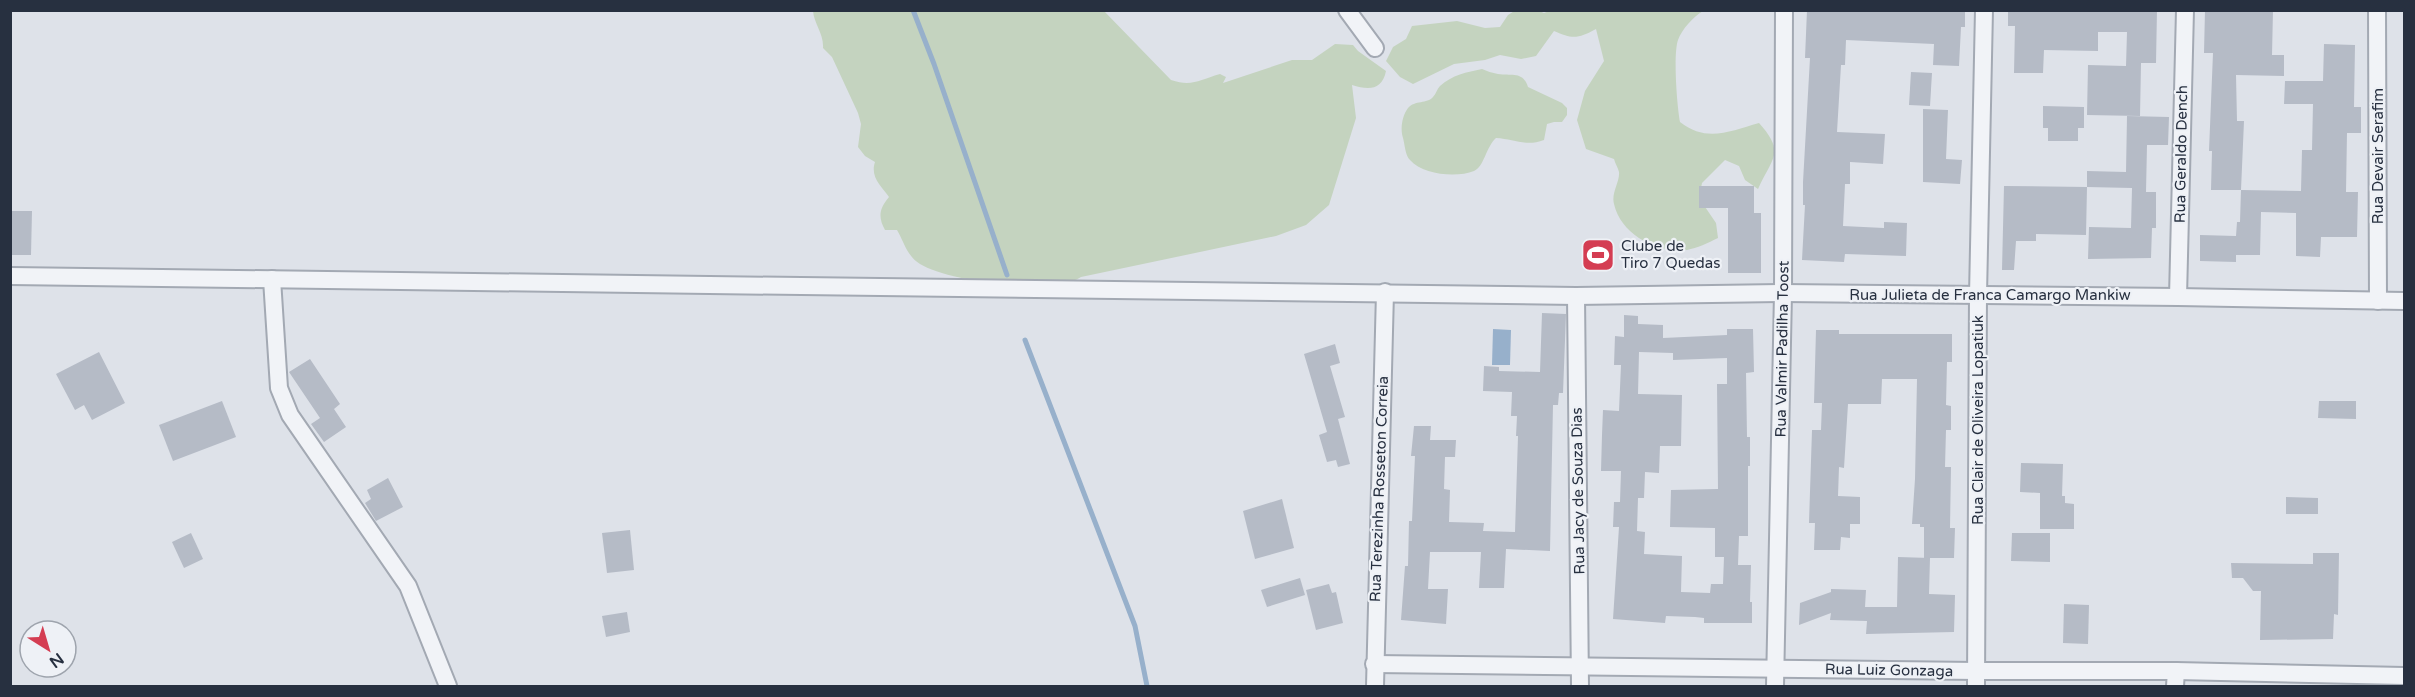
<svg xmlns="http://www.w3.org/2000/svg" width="2415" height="697" font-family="'Varela Round',sans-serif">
<rect width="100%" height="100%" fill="#dee2e9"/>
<g fill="#c4d3bf">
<path d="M 1516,10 L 1539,11 L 1544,13 L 1552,10 L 1703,11 C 1693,17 1682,29 1678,40 C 1673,55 1677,105 1680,122 C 1707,143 1730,131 1759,123 C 1786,153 1772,158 1758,189 L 1745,180 L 1739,166 L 1725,160 L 1702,183 L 1699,198 L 1716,223 L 1718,238 C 1708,243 1697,248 1687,250 C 1657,253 1621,235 1614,204 C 1611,193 1620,182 1619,172 C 1618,168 1615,163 1614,159 L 1586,149 L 1577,120 L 1585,91 L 1604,61 L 1596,29 C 1578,39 1572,39 1554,31 L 1536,56 L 1521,59 L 1500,55 L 1485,60 L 1454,64 L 1413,84 L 1400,77 L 1386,61 L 1393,47 L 1406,39 L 1412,26 L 1457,21 L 1485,28 L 1500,27 L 1508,15 Z"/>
<path d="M 813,11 L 1104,11 L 1171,80 C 1192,87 1199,80 1220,74 L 1226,77 L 1223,83 L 1292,60 L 1312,60 L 1335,44 L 1353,45 L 1358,51 L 1386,71 C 1382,91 1368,90 1352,85 L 1356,118 L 1329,205 L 1306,225 L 1276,236 L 1081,277 C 1053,296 947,281 920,264 C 907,256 904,242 897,230 L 885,230 C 878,217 879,209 889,197 C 881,186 870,177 875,162 L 865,156 L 858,147 L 861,124 L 858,113 L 832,57 L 823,48 C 824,34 814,24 813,11 Z"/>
<path d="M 1482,69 C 1487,71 1492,73 1498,74 C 1512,76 1523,71 1528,87 L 1562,103 L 1567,108 L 1567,115 L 1562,122 L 1554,122 L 1547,124 L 1544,140 C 1526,147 1514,139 1496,138 C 1486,147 1484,167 1474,171 C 1457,178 1423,175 1410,160 C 1405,155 1405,145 1403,138 C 1400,129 1402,116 1408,108 C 1415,100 1427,104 1433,97 C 1436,94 1437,89 1440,86 C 1452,75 1467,72 1482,69 Z"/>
</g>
<path fill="#97b0cb" d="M 1493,329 L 1511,330 L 1510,365 L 1492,365 Z"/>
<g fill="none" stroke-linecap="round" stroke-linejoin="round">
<g stroke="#97b0cb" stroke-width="5">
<path d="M 913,10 L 934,64 L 1007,275"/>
<path d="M 1025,340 L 1135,626 L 1147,686"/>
</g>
</g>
<g fill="#b5bbc6" fill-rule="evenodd">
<path d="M 1807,10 L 1965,10 L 1965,27 L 1961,27 L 1959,66 L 1933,65 L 1934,44 L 1846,40 L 1845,65 L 1841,65 L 1837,132 L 1885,134 L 1883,164 L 1850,162 L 1850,184 L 1845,184 L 1843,226 L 1884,228 L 1884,222 L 1907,223 L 1906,256 L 1845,254 L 1844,262 L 1802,260 L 1805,205 L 1803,205 L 1803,182 L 1810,58 L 1805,58 Z"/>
<path d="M 2008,10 L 2157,10 L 2156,63 L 2141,63 L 2140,116 L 2087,115 L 2088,65 L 2126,66 L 2127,32 L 2098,32 L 2098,51 L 2044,50 L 2043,73 L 2014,73 L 2015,26 L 2008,26 Z"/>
<path d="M 2205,10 L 2273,10 L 2272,55 L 2284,55 L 2284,76 L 2236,75 L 2237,121 L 2244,121 L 2241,190 L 2211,190 L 2212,151 L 2209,151 L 2213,53 L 2204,53 Z"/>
<path d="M 2324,44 L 2355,45 L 2354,107 L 2361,107 L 2361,133 L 2347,133 L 2346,192 L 2358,192 L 2357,237 L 2321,237 L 2320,257 L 2296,256 L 2296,213 L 2261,212 L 2260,255 L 2236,255 L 2236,262 L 2200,261 L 2200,235 L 2236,236 L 2237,222 L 2240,222 L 2241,190 L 2301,191 L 2302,150 L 2312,150 L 2313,104 L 2284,104 L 2285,81 L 2323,81 Z"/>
<path d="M 1911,72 L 1932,73 L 1930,106 L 1909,105 Z"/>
<path d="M 2043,106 L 2084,107 L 2084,128 L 2078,128 L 2078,141 L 2048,141 L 2048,128 L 2043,128 Z"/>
<path d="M 1923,109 L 1948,110 L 1946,159 L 1962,160 L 1960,184 L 1923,182 Z"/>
<path d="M 2127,116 L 2169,117 L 2168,145 L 2147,145 L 2146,192 L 2156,192 L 2156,228 L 2152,228 L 2151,258 L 2088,259 L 2089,227 L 2131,228 L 2132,188 L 2087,187 L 2087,171 L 2126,172 Z"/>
<path d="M 1699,186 L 1754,186 L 1754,213 L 1761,213 L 1761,273 L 1728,273 L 1728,208 L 1699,208 Z"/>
<path d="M 2004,186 L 2087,187 L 2086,235 L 2036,234 L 2036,241 L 2016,241 L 2014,270 L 2002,270 Z"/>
<path d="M 10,211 L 32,211 L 31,255 L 10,255 Z"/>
<path d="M 1542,313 L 1566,314 L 1563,393 L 1559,393 L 1558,405 L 1553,405 L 1550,551 L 1506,549 L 1504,588 L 1479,588 L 1481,552 L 1430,552 L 1428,589 L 1448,589 L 1446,624 L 1401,620 L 1405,566 L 1408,566 L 1409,521 L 1412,521 L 1415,456 L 1411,456 L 1414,426 L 1431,426 L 1430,440 L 1456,440 L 1455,457 L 1445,457 L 1444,489 L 1450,490 L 1449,522 L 1484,523 L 1483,531 L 1515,532 L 1518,436 L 1516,436 L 1517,416 L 1511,416 L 1512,392 L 1483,391 L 1484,366 L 1499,367 L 1499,371 L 1540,372 Z"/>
<path d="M 1624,315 L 1638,316 L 1638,324 L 1663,325 L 1663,338 L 1727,335 L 1727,329 L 1753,329 L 1754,372 L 1746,373 L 1747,437 L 1750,437 L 1750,466 L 1748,466 L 1748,536 L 1739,536 L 1738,565 L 1751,565 L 1750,602 L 1752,602 L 1752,623 L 1704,623 L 1704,618 L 1695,617 L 1666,616 L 1665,623 L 1613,619 L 1619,527 L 1613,527 L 1614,502 L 1620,502 L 1621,471 L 1601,471 L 1602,435 L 1603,410 L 1619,411 L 1621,365 L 1614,365 L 1615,336 L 1624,337 ZM 1639,352 L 1673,353 L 1673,360 L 1727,358 L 1727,384 L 1717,384 L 1718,489 L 1671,490 L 1670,527 L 1715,528 L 1715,557 L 1724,557 L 1723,584 L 1711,584 L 1710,593 L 1681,592 L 1682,556 L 1644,554 L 1645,532 L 1637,531 L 1638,498 L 1644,498 L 1645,472 L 1659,473 L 1660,446 L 1681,446 L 1682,395 L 1638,394 Z"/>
<path d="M 1816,330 L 1839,330 L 1839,334 L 1952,334 L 1952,362 L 1947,362 L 1946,405 L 1951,406 L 1951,430 L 1946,430 L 1945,467 L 1951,467 L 1950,528 L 1955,528 L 1954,558 L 1924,558 L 1924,527 L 1920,527 L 1920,524 L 1912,524 L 1915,479 L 1917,379 L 1882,379 L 1881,404 L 1848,404 L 1844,468 L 1839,467 L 1838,496 L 1860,497 L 1860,524 L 1850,524 L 1850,538 L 1841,537 L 1840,550 L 1814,550 L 1815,523 L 1809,523 L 1812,430 L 1821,430 L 1822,403 L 1814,403 Z"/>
<path d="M 1335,344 L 1340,363 L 1330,366 L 1345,417 L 1338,419 L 1350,464 L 1338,467 L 1336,460 L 1327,462 L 1319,435 L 1327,432 L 1304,354 Z"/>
<path d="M 99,352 L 125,403 L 92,420 L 84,405 L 75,410 L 56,374 Z"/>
<path d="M 310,359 L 340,404 L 334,409 L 346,427 L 324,442 L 311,424 L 320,418 L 289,372 Z"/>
<path d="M 222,401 L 236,437 L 173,461 L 159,425 Z"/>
<path d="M 2319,401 L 2356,401 L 2356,419 L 2318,418 Z"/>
<path d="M 2021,463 L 2063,464 L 2062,496 L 2065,496 L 2065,503 L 2074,504 L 2074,529 L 2040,529 L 2040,493 L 2020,492 Z"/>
<path d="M 388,478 L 403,507 L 376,521 L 365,503 L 371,499 L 367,490 Z"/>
<path d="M 2286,497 L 2318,498 L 2318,514 L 2286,514 Z"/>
<path d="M 1282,499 L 1294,548 L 1255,559 L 1243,511 Z"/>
<path d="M 630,530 L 634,570 L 607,573 L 602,533 Z"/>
<path d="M 191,533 L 203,559 L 184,568 L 172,542 Z"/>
<path d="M 2012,533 L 2050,533 L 2050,562 L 2011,561 Z"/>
<path d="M 2313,553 L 2339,553 L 2338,615 L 2334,614 L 2333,639 L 2260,640 L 2261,591 L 2253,591 L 2243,578 L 2232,578 L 2231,563 L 2313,564 Z"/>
<path d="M 1898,557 L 1930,558 L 1929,594 L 1955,595 L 1954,632 L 1866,634 L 1867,621 L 1830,620 L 1831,613 L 1799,625 L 1800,603 L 1831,592 L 1831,589 L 1866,590 L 1865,607 L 1897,607 Z"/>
<path d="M 1300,578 L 1305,595 L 1267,607 L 1261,590 Z"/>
<path d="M 1329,584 L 1332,593 L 1336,592 L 1343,623 L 1316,630 L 1306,590 Z"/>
<path d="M 2064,604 L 2089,605 L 2088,644 L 2063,643 Z"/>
<path d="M 627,612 L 630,632 L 606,637 L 602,616 Z"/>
</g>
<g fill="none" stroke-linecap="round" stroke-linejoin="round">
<g stroke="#a3a9b3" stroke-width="20">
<g id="minor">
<path d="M 1347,10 L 1375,48"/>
<path d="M 2377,10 L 2378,301"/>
<path d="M 10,276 L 1576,296 L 1783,293 L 2178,297 L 2404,301"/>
<path d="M 272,279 L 279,388 L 290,415 L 408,586 L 448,686"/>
<path d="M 1576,296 L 1580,686"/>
<path d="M 2178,297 L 2185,10"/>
<path d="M 1374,664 L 1977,671 L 2176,671 L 2404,676"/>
<path d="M 1375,686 L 1385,292"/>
<path d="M 1775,686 L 1783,293 L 1784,10"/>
<path d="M 1976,686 L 1978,295 L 1984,10"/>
<path d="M 2175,686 L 2176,671"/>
</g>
</g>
<use href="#minor" stroke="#f1f3f7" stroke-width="16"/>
</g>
<defs>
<g id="stadium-square" transform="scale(1.725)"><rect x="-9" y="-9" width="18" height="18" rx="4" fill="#d43d52" stroke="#eef1f6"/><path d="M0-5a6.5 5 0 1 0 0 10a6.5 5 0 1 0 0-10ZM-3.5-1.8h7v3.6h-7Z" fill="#fff"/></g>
</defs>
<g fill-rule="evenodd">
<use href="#stadium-square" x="1598" y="255"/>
</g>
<g text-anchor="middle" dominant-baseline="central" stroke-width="4.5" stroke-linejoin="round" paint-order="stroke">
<g font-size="15" fill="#273040" stroke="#eef1f6">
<text transform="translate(2181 154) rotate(-89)">Rua Geraldo Dench</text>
<text transform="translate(2378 156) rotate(-90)">Rua Devair Serafim</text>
<text x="1990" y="295">Rua Julieta de Franca Camargo Mankiw</text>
<text transform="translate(1782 349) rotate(-89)">Rua Valmir Padilha Toost</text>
<text transform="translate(1978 420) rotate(-90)">Rua Clair de Oliveira Lopatiuk</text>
<text transform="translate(1379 489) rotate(-88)">Rua Terezinha Rosseton Correia</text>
<text transform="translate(1578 491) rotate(-91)">Rua Jacy de Souza Dias</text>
<text transform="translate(1889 670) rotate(1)">Rua Luiz Gonzaga</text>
</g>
<g font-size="15" fill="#273040" stroke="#eef1f6" text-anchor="start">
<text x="1621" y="246">Clube de<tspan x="1621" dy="17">Tiro 7 Quedas</tspan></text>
</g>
</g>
<rect width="2415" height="697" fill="none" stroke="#273040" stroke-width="24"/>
<g transform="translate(48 649) rotate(143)"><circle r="28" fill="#eef1f6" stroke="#9ea4ad" stroke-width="1.5"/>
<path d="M0-4.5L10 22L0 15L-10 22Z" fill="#d43d52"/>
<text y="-9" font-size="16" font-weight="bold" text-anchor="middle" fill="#273040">N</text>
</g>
</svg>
